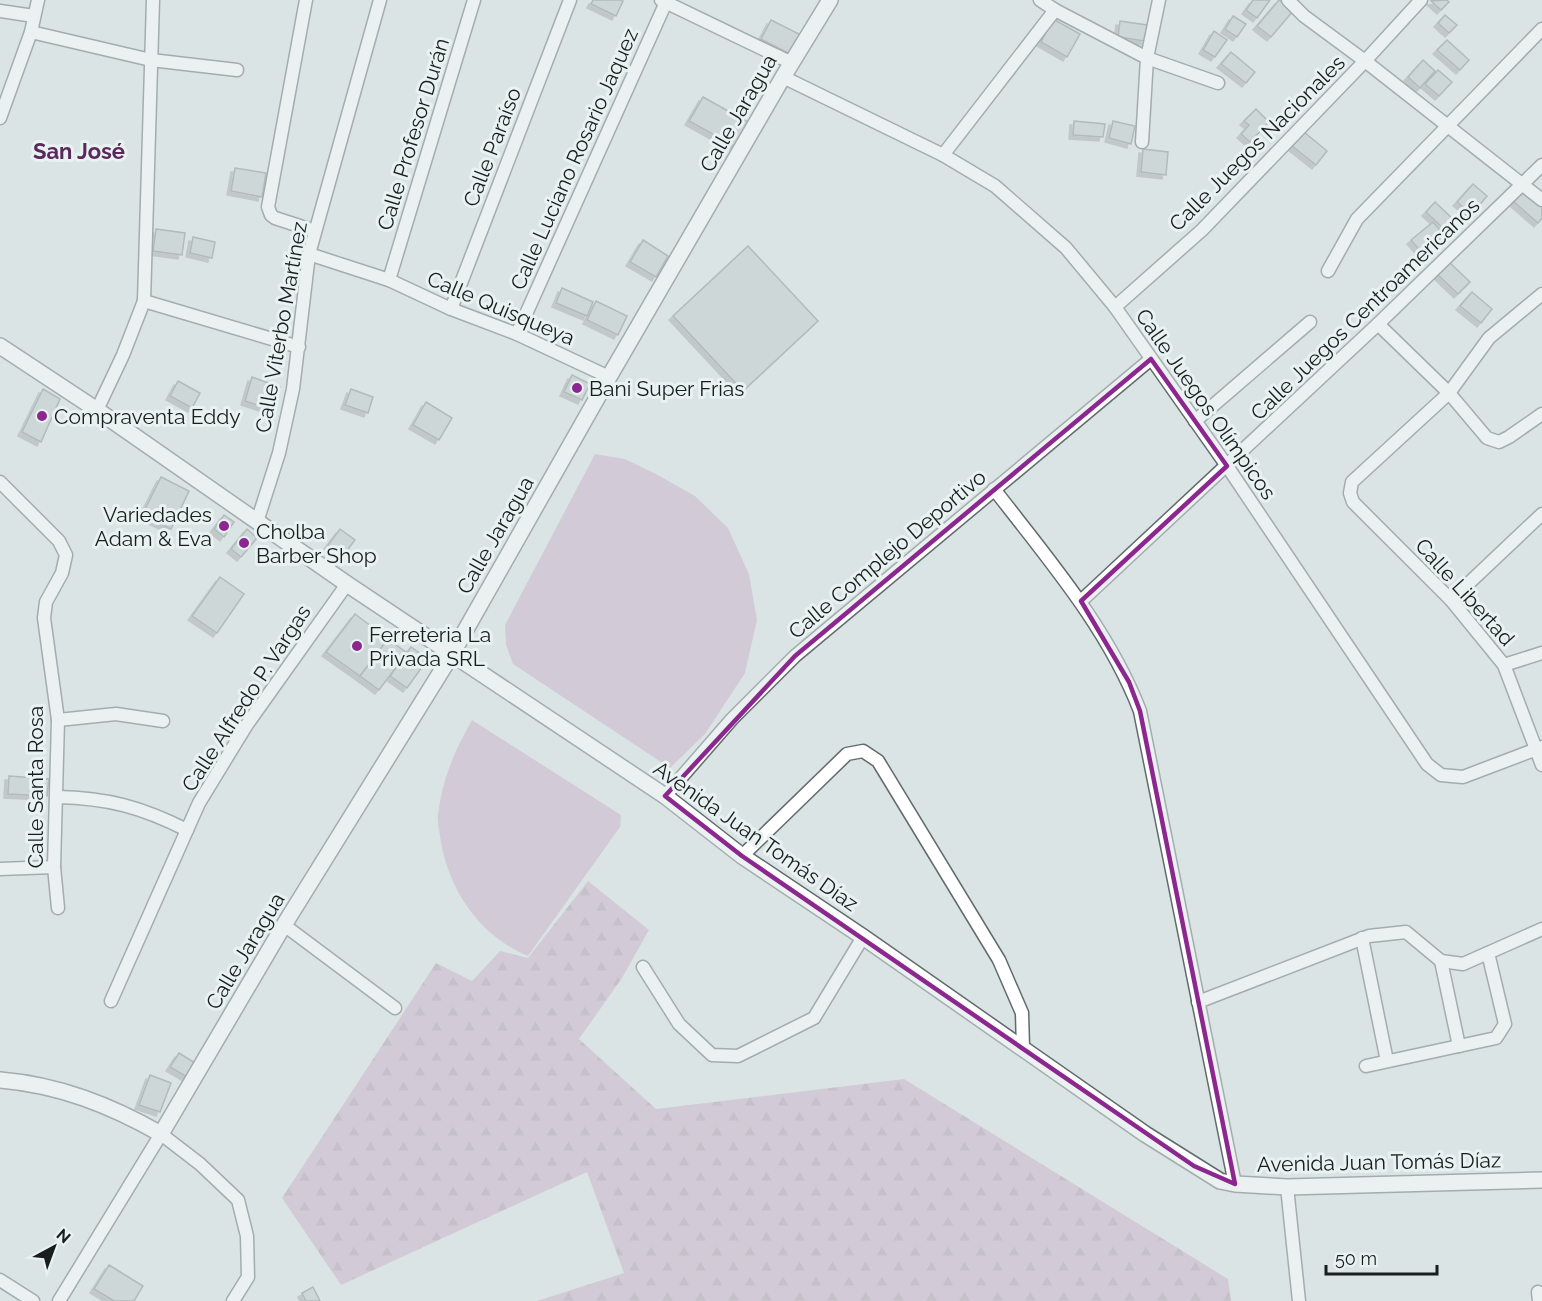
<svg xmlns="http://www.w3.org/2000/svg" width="1542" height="1301" font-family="Raleway,sans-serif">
<defs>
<pattern id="forest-firs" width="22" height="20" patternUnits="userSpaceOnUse" patternTransform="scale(1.5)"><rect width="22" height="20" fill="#c8aec7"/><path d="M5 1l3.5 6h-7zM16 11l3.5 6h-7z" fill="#ab95aa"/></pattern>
<filter id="shadow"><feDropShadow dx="-4" dy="4" stdDeviation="0" flood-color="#0004"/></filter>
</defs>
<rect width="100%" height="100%" fill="#dae4e4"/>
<g fill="#c8aec7">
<path d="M 595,454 L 625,459 L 656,474 L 695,496 L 728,528 L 749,574 L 757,620 L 745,673 L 705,734 L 670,768 L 513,664 L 506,645 L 505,625 Z"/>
<path d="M 472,720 L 621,815 L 620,827 L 528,956 C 479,936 447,888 440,836 C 439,829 437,821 438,814 C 443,777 454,752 472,720 Z"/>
</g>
<path fill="url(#forest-firs)" d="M 588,881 L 649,930 L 622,978 L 579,1039 L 656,1109 L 904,1079 L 1228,1279 L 1231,1301 L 537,1301 L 624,1273 L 587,1172 L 341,1285 L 282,1198 L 436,963 L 472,981 L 500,951 L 528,958 Z"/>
<g fill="#bec8c8" stroke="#808989" stroke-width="1.5" filter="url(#shadow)">
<path d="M 593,0 L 621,0 L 623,1 L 616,16 L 591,4 Z"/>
<path d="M 1253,0 L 1270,0 L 1257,18 L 1246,10 Z"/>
<path d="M 1279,0 L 1293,11 L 1271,37 L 1257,26 Z"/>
<path d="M 1447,0 L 1449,2 L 1441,10 L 1431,1 Z"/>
<path d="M 1445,15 L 1457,25 L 1449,33 L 1438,23 Z"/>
<path d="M 1233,16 L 1246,24 L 1237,37 L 1225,29 Z"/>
<path d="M 1053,19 L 1080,34 L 1067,57 L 1041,42 Z"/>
<path d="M 771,20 L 801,35 L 792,55 L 761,39 Z"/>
<path d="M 1120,21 L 1147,25 L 1145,41 L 1118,37 Z"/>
<path d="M 1214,31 L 1227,40 L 1215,57 L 1203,50 Z"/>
<path d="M 1447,40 L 1469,60 L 1460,70 L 1437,50 Z"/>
<path d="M 1231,52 L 1255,72 L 1246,83 L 1221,64 Z"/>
<path d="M 1423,60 L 1435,71 L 1420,88 L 1408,77 Z"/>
<path d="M 1438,70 L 1452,82 L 1439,96 L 1425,84 Z"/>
<path d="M 703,97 L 748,122 L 734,146 L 689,121 Z"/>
<path d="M 1256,109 L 1269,122 L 1250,142 L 1241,134 L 1249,125 L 1244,121 Z"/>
<path d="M 1074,121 L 1105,124 L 1103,137 L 1073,135 Z"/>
<path d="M 1113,121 L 1135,126 L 1131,144 L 1109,138 Z"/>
<path d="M 1304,132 L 1327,151 L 1316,165 L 1292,146 Z"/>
<path d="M 1143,149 L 1168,152 L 1166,175 L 1141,172 Z"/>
<path d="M 235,168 L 266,173 L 262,197 L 231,191 Z"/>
<path d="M 1473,184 L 1487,196 L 1472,214 L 1457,202 Z"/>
<path d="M 1523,191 L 1542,206 L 1542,218 L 1538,223 L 1514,202 Z"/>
<path d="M 1435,202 L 1456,222 L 1447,232 L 1426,212 Z"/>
<path d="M 1433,222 L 1444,235 L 1422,253 L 1411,240 Z"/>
<path d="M 156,229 L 185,233 L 182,255 L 153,251 Z"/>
<path d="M 193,237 L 215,242 L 212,258 L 190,253 Z"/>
<path d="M 643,240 L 668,256 L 656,277 L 630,262 Z"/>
<path d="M 748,246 L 818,321 L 743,391 L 673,316 Z"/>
<path d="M 1448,261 L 1470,282 L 1458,294 L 1436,273 Z"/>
<path d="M 562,288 L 593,302 L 587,316 L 556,303 Z"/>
<path d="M 1472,292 L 1492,309 L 1481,323 L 1460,306 Z"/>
<path d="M 596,301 L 627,316 L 618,335 L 587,320 Z"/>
<path d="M 572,375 L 590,384 L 582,400 L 564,392 Z"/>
<path d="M 252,377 L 280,387 L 272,410 L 245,401 Z"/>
<path d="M 178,381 L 200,393 L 192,408 L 170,396 Z"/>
<path d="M 43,389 L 60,399 L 41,442 L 22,432 Z"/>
<path d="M 351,389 L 373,397 L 368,413 L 345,405 Z"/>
<path d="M 426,402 L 452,418 L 439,440 L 413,425 Z"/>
<path d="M 161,477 L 189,491 L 171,529 L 142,515 Z"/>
<path d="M 224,515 L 234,522 L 224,537 L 214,529 Z"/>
<path d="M 247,529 L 257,538 L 241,557 L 231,549 Z"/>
<path d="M 340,529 L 355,540 L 343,556 L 328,545 Z"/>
<path d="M 220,577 L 244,594 L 217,633 L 192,616 Z"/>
<path d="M 355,614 L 388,639 L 360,676 L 326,652 Z"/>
<path d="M 388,639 L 407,653 L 379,690 L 360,676 Z"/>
<path d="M 411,647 L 428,659 L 407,688 L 390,676 Z"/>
<path d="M 9,776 L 49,779 L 47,796 L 8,794 Z"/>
<path d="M 179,1053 L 195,1063 L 187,1077 L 170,1067 Z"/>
<path d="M 150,1075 L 171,1083 L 160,1112 L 139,1105 Z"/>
<path d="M 109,1265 L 143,1286 L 134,1301 L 114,1301 L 94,1289 Z"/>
<path d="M 313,1287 L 320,1301 L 306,1301 L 302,1293 Z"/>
</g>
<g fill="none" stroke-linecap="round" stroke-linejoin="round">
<g stroke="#626b6b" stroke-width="15">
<g id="minor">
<path d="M 306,0 L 268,207 L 271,215 L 275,218 L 315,231"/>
<path d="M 661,0 L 792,63"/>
<path d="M 1288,0 L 1304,16 L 1365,61 L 1542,200"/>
<path d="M 1055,10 L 1147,58 L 1218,83"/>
<path d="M 0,11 L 34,16"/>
<path d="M 31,32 L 151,60 L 237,70"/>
<path d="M 783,77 L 943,155 L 995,186 L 1066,248 L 1115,307 L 1227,466 L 1427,764 L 1441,775 L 1463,777 L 1542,747"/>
<path d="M 0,118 L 31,32 L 38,0"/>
<path d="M 1142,142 L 1147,58 L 1159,0"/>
<path d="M 943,155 L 1055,10 L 1040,0"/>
<path d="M 309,254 L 389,280 L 451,309 L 517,334 L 609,377"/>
<path d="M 1328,271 L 1357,219 L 1542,29"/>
<path d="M 389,280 L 474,0"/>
<path d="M 1542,294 L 1489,338 L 1449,393 L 1352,482 L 1350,493 L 1353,502 L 1451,600 L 1504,665 L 1542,765"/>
<path d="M 144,301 L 299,347"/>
<path d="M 1115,307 L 1202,230 L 1365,61 L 1421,0"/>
<path d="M 451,309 L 570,0"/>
<path d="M 1378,324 L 1449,393 L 1487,438 L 1499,442 L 1509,437 L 1542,414"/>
<path d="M 517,334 L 667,0"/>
<path d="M 97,410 L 123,355 L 144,301 L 153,0"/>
<path d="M 1195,421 L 1310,322"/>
<path d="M 0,482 L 59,541 L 66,555 L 62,573 L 46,602 L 44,618 L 58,720 L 54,867 L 58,908"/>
<path d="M 994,489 C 1048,559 1108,628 1140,711 L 1235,1184"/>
<path d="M 257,522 L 279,453 L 293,389 L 309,254 L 380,0"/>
<path d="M 1451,600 L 1542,514"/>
<path d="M 1081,601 L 1378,324 L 1542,165"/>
<path d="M 1504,665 L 1542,653"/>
<path d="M 58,720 L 116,714 L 163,721"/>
<path d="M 665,796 L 732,719 L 795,656 L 1151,359"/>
<path d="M 57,797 C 108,798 141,807 187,830"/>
<path d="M 742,856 L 847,754 L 863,751 L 878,761 L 999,960 L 1022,1013 L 1023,1048"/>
<path d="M 0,869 L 54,867"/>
<path d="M 284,925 L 395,1008"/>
<path d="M 1362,938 L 1387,1061"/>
<path d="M 1441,961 L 1459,1046"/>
<path d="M 643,967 L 679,1024 L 712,1055 L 738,1056 L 814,1018 L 863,937"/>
<path d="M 111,1001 L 199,803 L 246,726 L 347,584"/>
<path d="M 1198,1002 L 1369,936 L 1406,932 L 1441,961 L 1463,964 L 1542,929"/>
<path d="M 1366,1066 L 1496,1038 L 1505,1024 L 1488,953"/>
<path d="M 1287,1187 L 1299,1301"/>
<path d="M 0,1280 L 33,1301"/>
<path d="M 1538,1292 L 1539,1301"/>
<path d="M 59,1301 L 161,1134 L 200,1164 L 238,1200 L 247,1236 L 248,1277 L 233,1301"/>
</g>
</g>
<g stroke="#626b6b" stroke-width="18">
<g id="tertiary">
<path d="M 0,346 L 97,410 L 347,584 L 665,796 L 742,856 L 863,937 L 1145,1134 L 1220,1181 L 1235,1184 L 1287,1187 L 1542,1180"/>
<path d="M 0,1080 C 59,1085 110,1105 161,1134 L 284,925 L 452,654 L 609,377 L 783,77 L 830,0"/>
</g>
</g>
<use href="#minor" stroke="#fff" stroke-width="12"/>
<use href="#tertiary" stroke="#fff" stroke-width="15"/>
</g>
<path d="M0 0H1542V1301H0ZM 1151,359 L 1227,466 L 1081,601 L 1129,682 L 1140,711 L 1235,1184 L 1194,1166 L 742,856 L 665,796 L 795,656 Z" fill="#dae4e4" fill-opacity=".55" fill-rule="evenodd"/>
<path fill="none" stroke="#8b278e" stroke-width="4.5" stroke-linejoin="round" d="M 1151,359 L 1227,466 L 1081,601 L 1129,682 L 1140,711 L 1235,1184 L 1194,1166 L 742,856 L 665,796 L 795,656 Z"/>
<g fill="#8b278e" stroke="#e7f2f1" stroke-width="2">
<circle cx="577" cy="388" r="6"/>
<circle cx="42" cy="416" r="6"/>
<circle cx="224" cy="526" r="6"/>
<circle cx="244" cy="543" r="6"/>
<circle cx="357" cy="646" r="6"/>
</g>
<g text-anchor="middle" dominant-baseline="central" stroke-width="6" stroke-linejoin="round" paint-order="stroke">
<g font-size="21" fill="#191d1d" stroke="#e7f2f1">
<text transform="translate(738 113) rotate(-60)">Calle Jaragua</text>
<text transform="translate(413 134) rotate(-73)">Calle Profesor Durán</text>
<text transform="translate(1257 143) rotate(-45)">Calle Juegos Nacionales</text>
<text transform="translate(492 147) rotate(-69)">Calle Paraíso</text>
<text transform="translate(574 159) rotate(-66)">Calle Luciano Rosario Jaquez</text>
<text transform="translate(501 308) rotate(23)">Calle Quisqueya</text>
<text transform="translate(1365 309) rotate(-44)">Calle Juegos Centroamericanos</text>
<text transform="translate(281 327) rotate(-80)">Calle Viterbo Martínez</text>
<text transform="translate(1206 404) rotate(55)">Calle Juegos Olímpicos</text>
<text transform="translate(495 535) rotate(-60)">Calle Jaragua</text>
<text transform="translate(887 554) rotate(-40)">Calle Complejo Deportivo</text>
<text transform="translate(1465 592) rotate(48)">Calle Libertad</text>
<text transform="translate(246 698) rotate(-57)">Calle Alfredo P. Vargas</text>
<text transform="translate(35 787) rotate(-90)">Calle Santa Rosa</text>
<text transform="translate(756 836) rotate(35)">Avenida Juan Tomás Díaz</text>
<text transform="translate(245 951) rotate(-59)">Calle Jaragua</text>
<text transform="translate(1379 1162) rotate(-1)">Avenida Juan Tomás Díaz</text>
</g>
<g font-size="21" fill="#191d1d" stroke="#e7f2f1" text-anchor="start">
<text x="589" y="388">Bani Super Frias</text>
<text x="54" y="416">Compraventa Eddy</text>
<text x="212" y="514" text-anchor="end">Variedades<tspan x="212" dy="24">Adam &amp; Eva</tspan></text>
<text x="256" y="531">Cholba<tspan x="256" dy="24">Barber Shop</tspan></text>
<text x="369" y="634">Ferreteria La<tspan x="369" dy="24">Privada SRL</tspan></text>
</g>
<g font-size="22" font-weight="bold" fill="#5a295b" stroke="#e7f2f1">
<text x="79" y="151">San José</text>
</g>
</g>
<g transform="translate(54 1247) rotate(41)" stroke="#e7f2f1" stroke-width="4.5" paint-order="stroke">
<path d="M0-4.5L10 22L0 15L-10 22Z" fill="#191d1d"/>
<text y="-9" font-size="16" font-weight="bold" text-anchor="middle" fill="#191d1d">N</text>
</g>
<path d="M1326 1265v9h111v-9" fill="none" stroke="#191d1d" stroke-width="3"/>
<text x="1335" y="1265" font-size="18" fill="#191d1d" stroke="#e7f2f1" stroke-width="4.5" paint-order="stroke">50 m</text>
</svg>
